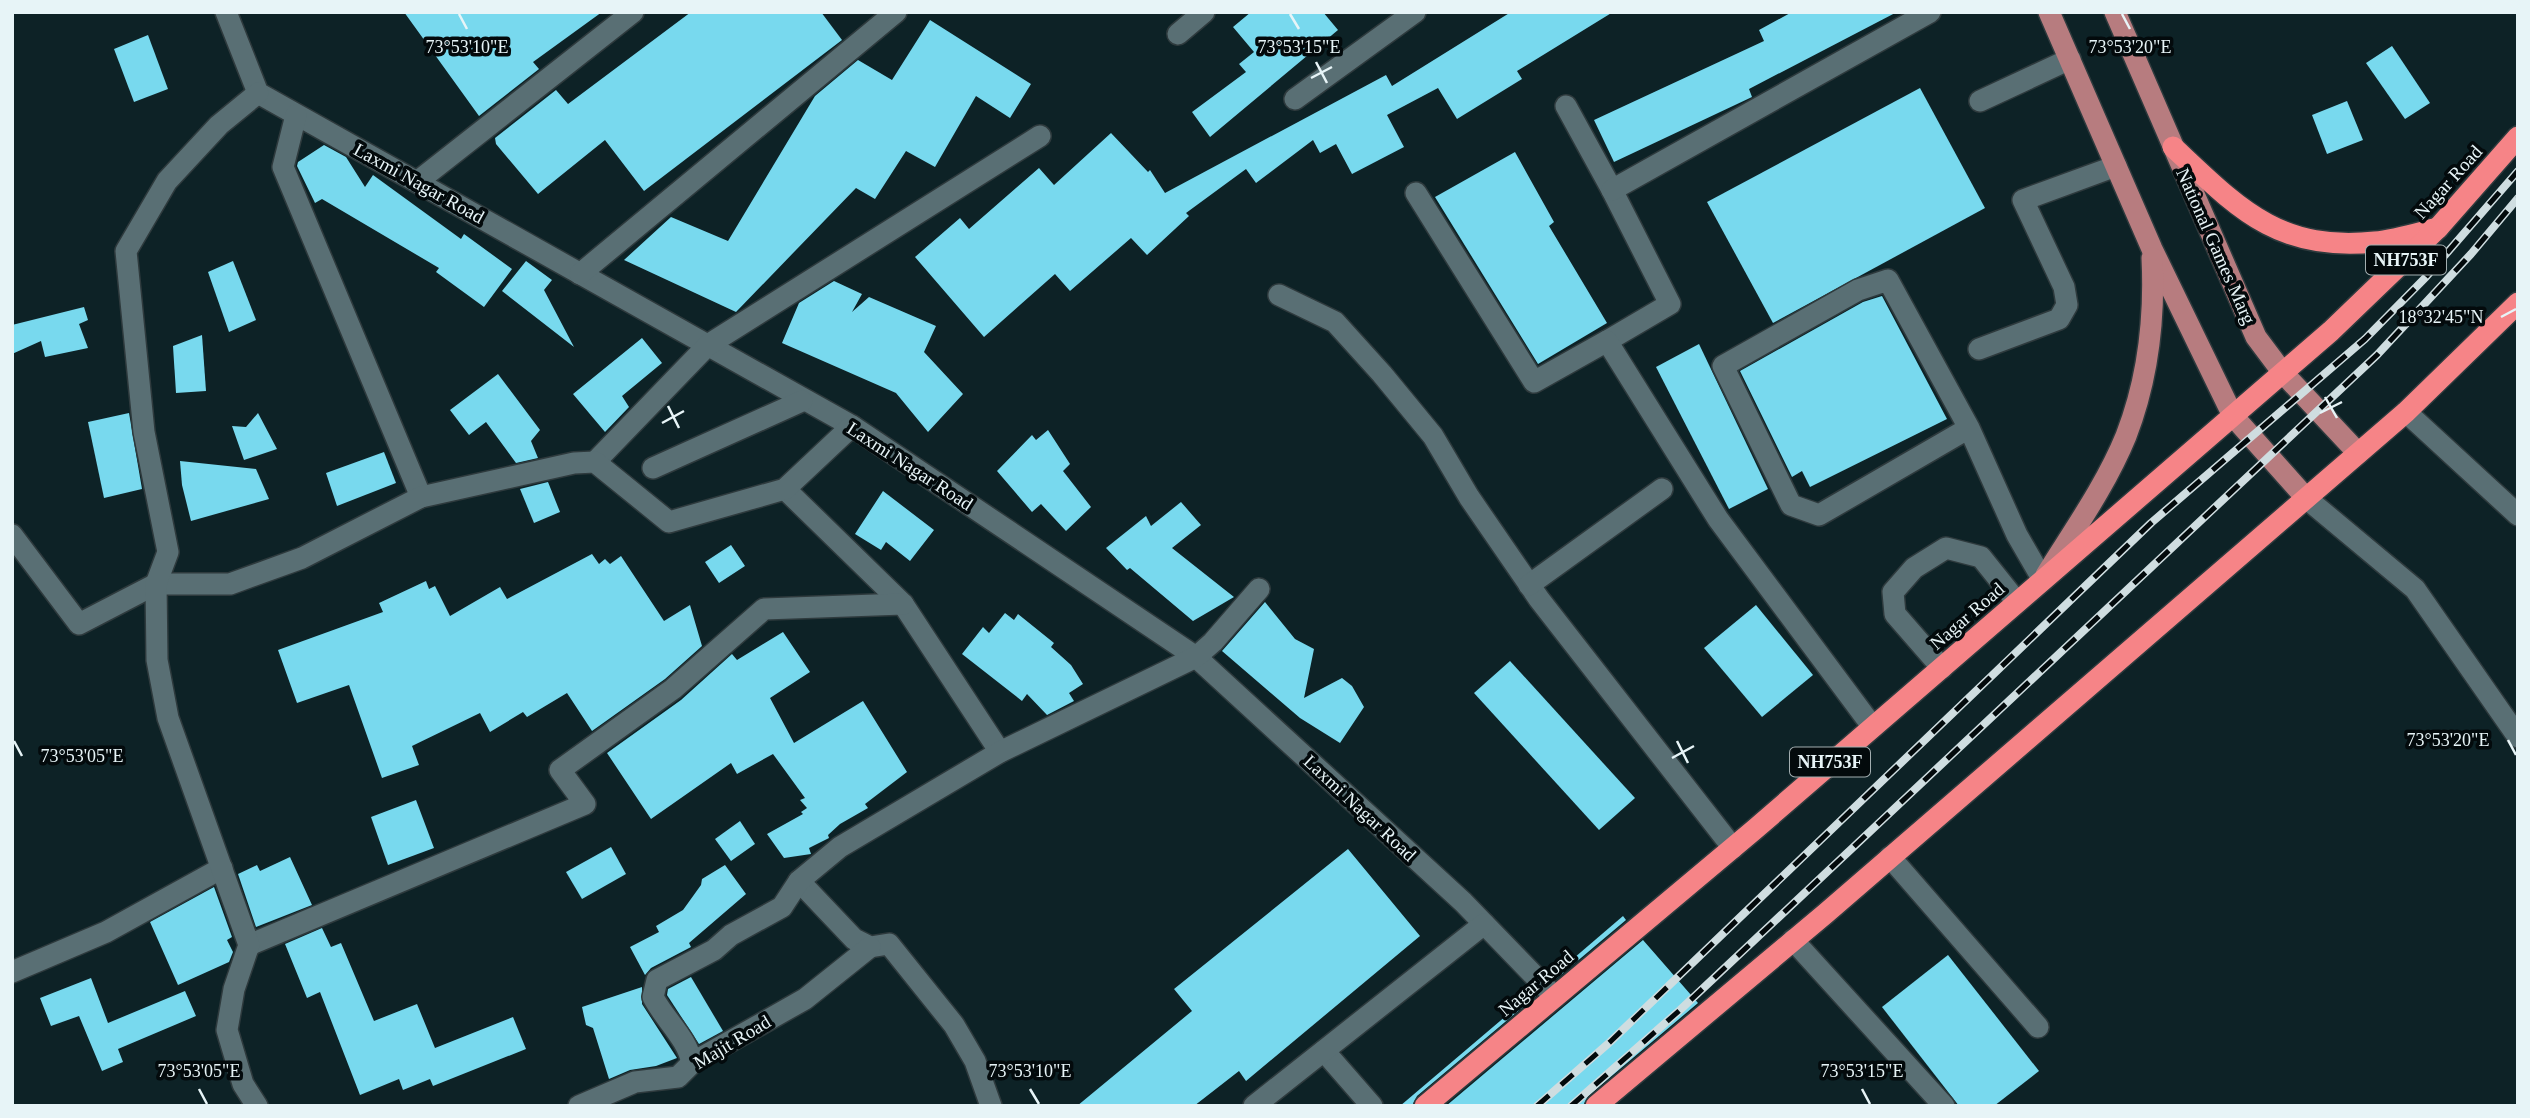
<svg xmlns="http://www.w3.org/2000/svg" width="2530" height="1118" font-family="'Times New Roman',serif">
<rect width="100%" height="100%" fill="#0d2226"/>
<g fill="#78d9ee">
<path d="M 404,12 L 602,12 L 533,62 L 539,69 L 479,116 Z"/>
<path d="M 691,12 L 821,12 L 842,40 L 644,191 L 605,140 L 538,194 L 496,144 L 495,138 L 556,90 L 568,104 Z"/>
<path d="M 1251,12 L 1323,12 L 1338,30 L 1210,137 L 1192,112 L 1246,72 L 1239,64 L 1254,52 L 1233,27 Z"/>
<path d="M 1511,12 L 1613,12 L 1517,71 L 1522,79 L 1457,119 L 1438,88 L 1387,115 L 1404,147 L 1352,174 L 1336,144 L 1320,153 L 1313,140 L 1256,183 L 1246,169 L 1186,213 L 1189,216 L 1147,255 L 1131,238 L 1070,291 L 1055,274 L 984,337 L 915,257 L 960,218 L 969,229 L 1039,168 L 1054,185 L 1111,133 L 1148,172 L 1150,170 L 1165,193 L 1386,75 L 1392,86 Z"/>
<path d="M 1792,12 L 1897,12 L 1749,89 L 1752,97 L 1614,162 L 1594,120 L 1764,41 L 1759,30 Z"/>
<path d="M 930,20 L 1031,84 L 1010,118 L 976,96 L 935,167 L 906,151 L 875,199 L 856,188 L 736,312 L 624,260 L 671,217 L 728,241 L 815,96 L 858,60 L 892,80 Z"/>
<path d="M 148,35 L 168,89 L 134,102 L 114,49 Z"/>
<path d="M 2392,46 L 2430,103 L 2405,119 L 2366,63 Z"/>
<path d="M 1920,88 L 1985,208 L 1773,323 L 1707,202 Z"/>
<path d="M 2347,101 L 2363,140 L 2327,154 L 2312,115 Z"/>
<path d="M 324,145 L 346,157 L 365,187 L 373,175 L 461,239 L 464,234 L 512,269 L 484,307 L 436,272 L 439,268 L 322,199 L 315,203 L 297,166 L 298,162 Z"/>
<path d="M 1515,152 L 1554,222 L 1549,226 L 1607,323 L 1538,364 L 1435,197 Z"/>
<path d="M 233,261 L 256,320 L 229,332 L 208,272 Z"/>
<path d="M 526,261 L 552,280 L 544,290 L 574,347 L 502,291 Z"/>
<path d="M 834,281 L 862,294 L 852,312 L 869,297 L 936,326 L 924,352 L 963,394 L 928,432 L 896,393 L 782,343 L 799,303 Z"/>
<path d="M 1882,296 L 1947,419 L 1810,487 L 1802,471 L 1792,477 L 1740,371 L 1863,302 Z"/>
<path d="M 84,307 L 88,320 L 79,324 L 88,348 L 45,357 L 41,341 L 12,354 L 12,325 Z"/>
<path d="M 202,335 L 206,391 L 176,393 L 173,346 Z"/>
<path d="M 642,338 L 662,363 L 622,396 L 629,407 L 605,432 L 573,394 Z"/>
<path d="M 1699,344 L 1768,489 L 1729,509 L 1656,367 Z"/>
<path d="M 498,374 L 540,430 L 531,441 L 538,458 L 516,463 L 486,422 L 469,435 L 450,410 Z"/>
<path d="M 129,413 L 142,489 L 104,498 L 88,422 Z"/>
<path d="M 258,413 L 277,449 L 244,460 L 232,426 L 246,427 Z"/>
<path d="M 1048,430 L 1070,464 L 1063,471 L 1091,507 L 1066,531 L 1041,504 L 1032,512 L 997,471 L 1032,435 L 1036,440 Z"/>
<path d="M 384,452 L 396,483 L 337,506 L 326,473 Z"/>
<path d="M 180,461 L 256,469 L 269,499 L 191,521 L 182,485 Z"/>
<path d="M 548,482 L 560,512 L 534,523 L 520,489 Z"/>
<path d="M 883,491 L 934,530 L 910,561 L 886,542 L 881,550 L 855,534 Z"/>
<path d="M 1181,502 L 1201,525 L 1172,548 L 1234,597 L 1193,621 L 1130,568 L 1127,570 L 1106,548 L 1146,516 L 1151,526 Z"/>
<path d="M 731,545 L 745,566 L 719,583 L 705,562 Z"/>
<path d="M 592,554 L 599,564 L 605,559 L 610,564 L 621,556 L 664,621 L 690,605 L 702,646 L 665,679 L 592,731 L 567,693 L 527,717 L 523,712 L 490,732 L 480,713 L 412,746 L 419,765 L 382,778 L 349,685 L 297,703 L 278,650 L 383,612 L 379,603 L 426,581 L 429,589 L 435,586 L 450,616 L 500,587 L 507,599 Z"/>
<path d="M 1265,602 L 1295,639 L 1314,649 L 1304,698 L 1342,678 L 1352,686 L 1364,707 L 1340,743 L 1300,718 L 1222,651 Z"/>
<path d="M 1756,605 L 1813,675 L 1762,717 L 1704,648 Z"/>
<path d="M 1005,613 L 1014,620 L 1018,614 L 1054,643 L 1051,647 L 1071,665 L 1083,684 L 1069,693 L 1074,701 L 1047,715 L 1027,694 L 1022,701 L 962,654 L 983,627 L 989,633 Z"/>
<path d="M 783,632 L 810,672 L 770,698 L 794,743 L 863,701 L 907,772 L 865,804 L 868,808 L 840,824 L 828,835 L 829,838 L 809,848 L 811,854 L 784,858 L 767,834 L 803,814 L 801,812 L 807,808 L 800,800 L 805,798 L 773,754 L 737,774 L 731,763 L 651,819 L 607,753 L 681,700 L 732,654 L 737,660 Z"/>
<path d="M 1510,661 L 1635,798 L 1599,830 L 1474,693 Z"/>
<path d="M 416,800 L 434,848 L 388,865 L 371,817 Z"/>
<path d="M 740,821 L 755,844 L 731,861 L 715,839 Z"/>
<path d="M 611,847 L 626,874 L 582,899 L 566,872 Z"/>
<path d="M 1348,849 L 1420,936 L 1246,1081 L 1239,1071 L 1194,1106 L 1077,1106 L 1192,1011 L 1174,989 Z"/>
<path d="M 290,857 L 312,905 L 256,927 L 238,874 L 257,865 L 260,871 Z"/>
<path d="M 725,865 L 746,894 L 689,943 L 691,947 L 651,968 L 645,975 L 630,947 L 659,932 L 656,926 L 683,910 L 701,885 L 702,879 Z"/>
<path d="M 214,887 L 232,937 L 227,940 L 233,952 L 229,962 L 178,985 L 150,922 Z"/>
<path d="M 1623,916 L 1626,920 L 1556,979 L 1553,976 Z"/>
<path d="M 322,928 L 331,947 L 341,943 L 374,1021 L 417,1004 L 435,1048 L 513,1017 L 526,1049 L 433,1086 L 430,1079 L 403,1090 L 399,1079 L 360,1095 L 320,992 L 307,998 L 285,944 Z"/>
<path d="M 1643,940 L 1698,1003 L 1588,1096 L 1583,1106 L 1446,1106 Z"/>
<path d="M 1948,955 L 2039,1071 L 1994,1106 L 1959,1106 L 1882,1007 Z"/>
<path d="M 691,977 L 723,1031 L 699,1044 L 667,995 L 668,989 Z"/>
<path d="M 91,978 L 108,1023 L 185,991 L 196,1016 L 118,1049 L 123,1062 L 102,1071 L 79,1016 L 51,1026 L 40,998 Z"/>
<path d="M 642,987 L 642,1004 L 677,1058 L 656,1066 L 630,1070 L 609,1079 L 593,1028 L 586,1025 L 582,1007 Z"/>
<path d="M 1533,993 L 1536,996 L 1417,1096 L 1412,1106 L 1400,1106 Z"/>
</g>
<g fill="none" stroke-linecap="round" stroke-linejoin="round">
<g stroke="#2e3a3d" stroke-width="24">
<g id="minor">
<path d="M 226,12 L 258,93 L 852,426 L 1196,657 L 1463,902 L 1555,997"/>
<path d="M 1178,34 L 1204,12"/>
<path d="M 1295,99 L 1415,12"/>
<path d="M 1980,101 L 2070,59"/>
<path d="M 1566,106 L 1612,190 L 1670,304 L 1607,341"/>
<path d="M 296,115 L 283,167 L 421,497"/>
<path d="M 417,182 L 633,12"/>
<path d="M 1612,190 L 1930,12"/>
<path d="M 1416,193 L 1534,382 L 1607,341 L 1718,519 L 1872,726"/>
<path d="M 580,274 L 896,12"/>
<path d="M 1279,295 L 1335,322 L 1382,374 L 1433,436 L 1469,497 L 1539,599 L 1733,848"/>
<path d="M 1979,349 L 2059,319 L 2067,305 L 2064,287 L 2023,200 L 2116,166"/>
<path d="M 2406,412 L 2518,515"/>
<path d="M 1969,428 L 1819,515 L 1791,505 L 1723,366 L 1858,290 L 1888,280 L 1969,428 L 2017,535 L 2043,580"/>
<path d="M 595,462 L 708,345 L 1040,136"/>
<path d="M 653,468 L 802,401"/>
<path d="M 785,489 L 903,604 L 1000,752"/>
<path d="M 2306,498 L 2415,589 L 2518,737"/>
<path d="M 12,535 L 79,624 L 156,584 L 230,584 L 302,558 L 421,497 L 574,463 L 595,462 L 669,522 L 785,489 L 852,426"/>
<path d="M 1529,585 L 1662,489"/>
<path d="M 1942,668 L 1895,614 L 1893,592 L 1914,568 L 1946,548 L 1981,557 L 2017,602"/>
<path d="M 1890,857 L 2038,1027"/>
<path d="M 799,881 L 854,939 L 870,947 L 889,944 L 954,1025 L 975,1061 L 991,1106"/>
<path d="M 1793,940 L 1944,1106"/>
<path d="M 249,945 L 585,804 L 560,770 L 673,689 L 764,609 L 903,604"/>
<path d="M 12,972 L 106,932 L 222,868"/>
<path d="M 1324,1051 L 1372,1106"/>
<path d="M 692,1063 C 687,1038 665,1020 653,997 L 657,980 L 714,950 L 731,935 L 782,907 L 799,881 L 840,847 L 1000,752 L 1196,657 L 1213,642 L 1259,589"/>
<path d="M 257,1106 L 243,1084 L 227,1030 L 234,989 L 249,945 L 168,718 L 157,660 L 156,584 L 168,552 L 144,432 L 126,251 L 167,181 L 219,125 L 258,93"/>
<path d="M 579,1106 L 635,1082 L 678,1077 L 692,1063 L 805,999 L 870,947"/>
<path d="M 1254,1106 L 1484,924"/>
</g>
</g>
<g stroke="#2e3a3d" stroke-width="24">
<g id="major">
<path d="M 2049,12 L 2152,249 L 2233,416 L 2306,498"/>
<path d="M 2115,12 L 2256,337 L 2283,373 L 2358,453"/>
<path d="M 2046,575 C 2074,530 2106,485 2126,436 C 2148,379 2155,318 2152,258"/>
</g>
</g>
<g stroke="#2e3a3d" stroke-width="24">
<g id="highway">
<path d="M 2173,147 C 2238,208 2278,252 2375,242 C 2396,240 2418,233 2438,228"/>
<path d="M 1425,1106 L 1754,830 L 2331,331 L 2438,228 L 2518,137"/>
<path d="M 1596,1106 L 1825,914 L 2406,412 L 2518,303"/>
</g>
</g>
<use href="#minor" stroke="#596f74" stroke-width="21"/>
<use href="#major" stroke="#b77c7f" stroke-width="21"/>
<use href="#highway" stroke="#f68487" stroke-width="21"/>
<g stroke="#cfdde0" stroke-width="8">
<g id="rail">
<path d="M 1537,1106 L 1610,1042 L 2151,523 L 2365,339 L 2426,277 L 2518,171"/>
<path d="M 1571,1106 L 1680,1010 L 2377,355 L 2471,254 L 2518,198"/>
</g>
</g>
<use href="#rail" stroke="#030a0c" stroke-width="5" stroke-dasharray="16" stroke-linecap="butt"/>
</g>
<path fill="none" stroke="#e7f4f7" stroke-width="2.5" d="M 459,14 L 467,29M 1290,14 L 1299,29M 2122,14 L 2130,29M 1316,62 L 1327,83M 1311,78 L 1332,67M 2501,317 L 2516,309M 2325,397 L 2337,418M 668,406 L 679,428M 2320,413 L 2342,402M 662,423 L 684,411M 2508,740 L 2516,755M 14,741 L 22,756M 1677,741 L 1688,763M 1672,758 L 1694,746M 199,1089 L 207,1104M 1030,1089 L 1039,1104M 1862,1089 L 1870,1104"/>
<g text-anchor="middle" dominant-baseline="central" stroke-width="7" stroke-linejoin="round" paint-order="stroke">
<g fill="#030a0c" stroke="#a3aeb0" stroke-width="2">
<rect x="2366" y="245.5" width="80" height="29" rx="5"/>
<rect x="1790" y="747.5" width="80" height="29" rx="5"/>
</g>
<g font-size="18" font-weight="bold" fill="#e7f4f7">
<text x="2406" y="260">NH753F</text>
<text x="1830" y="762">NH753F</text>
</g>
<g font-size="19" fill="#e7f4f7" stroke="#030a0c">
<text transform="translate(2448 182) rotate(-48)">Nagar Road</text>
<text transform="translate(419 183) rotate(29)">Laxmi Nagar Road</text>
<text transform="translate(2216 246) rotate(66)">National Games Marg</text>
<text transform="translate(910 466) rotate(33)">Laxmi Nagar Road</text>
<text transform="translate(1967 616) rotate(-41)">Nagar Road</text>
<text transform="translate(1360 808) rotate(43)">Laxmi Nagar Road</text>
<text transform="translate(1536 983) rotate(-40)">Nagar Road</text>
<text transform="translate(732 1042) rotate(-31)">Majit Road</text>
</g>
</g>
<g font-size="18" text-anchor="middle" fill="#e7f4f7" stroke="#030a0c" stroke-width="7" stroke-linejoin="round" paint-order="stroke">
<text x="467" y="53">73°53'10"E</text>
<text x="1299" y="53">73°53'15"E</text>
<text x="2130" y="53">73°53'20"E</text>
<text x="2441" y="323">18°32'45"N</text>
<text x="2448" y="746">73°53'20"E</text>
<text x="82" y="762">73°53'05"E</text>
<text x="199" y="1077">73°53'05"E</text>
<text x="1030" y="1077">73°53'10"E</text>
<text x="1862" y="1077">73°53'15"E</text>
</g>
<rect width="2530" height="1118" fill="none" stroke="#e7f4f7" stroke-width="28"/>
</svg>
